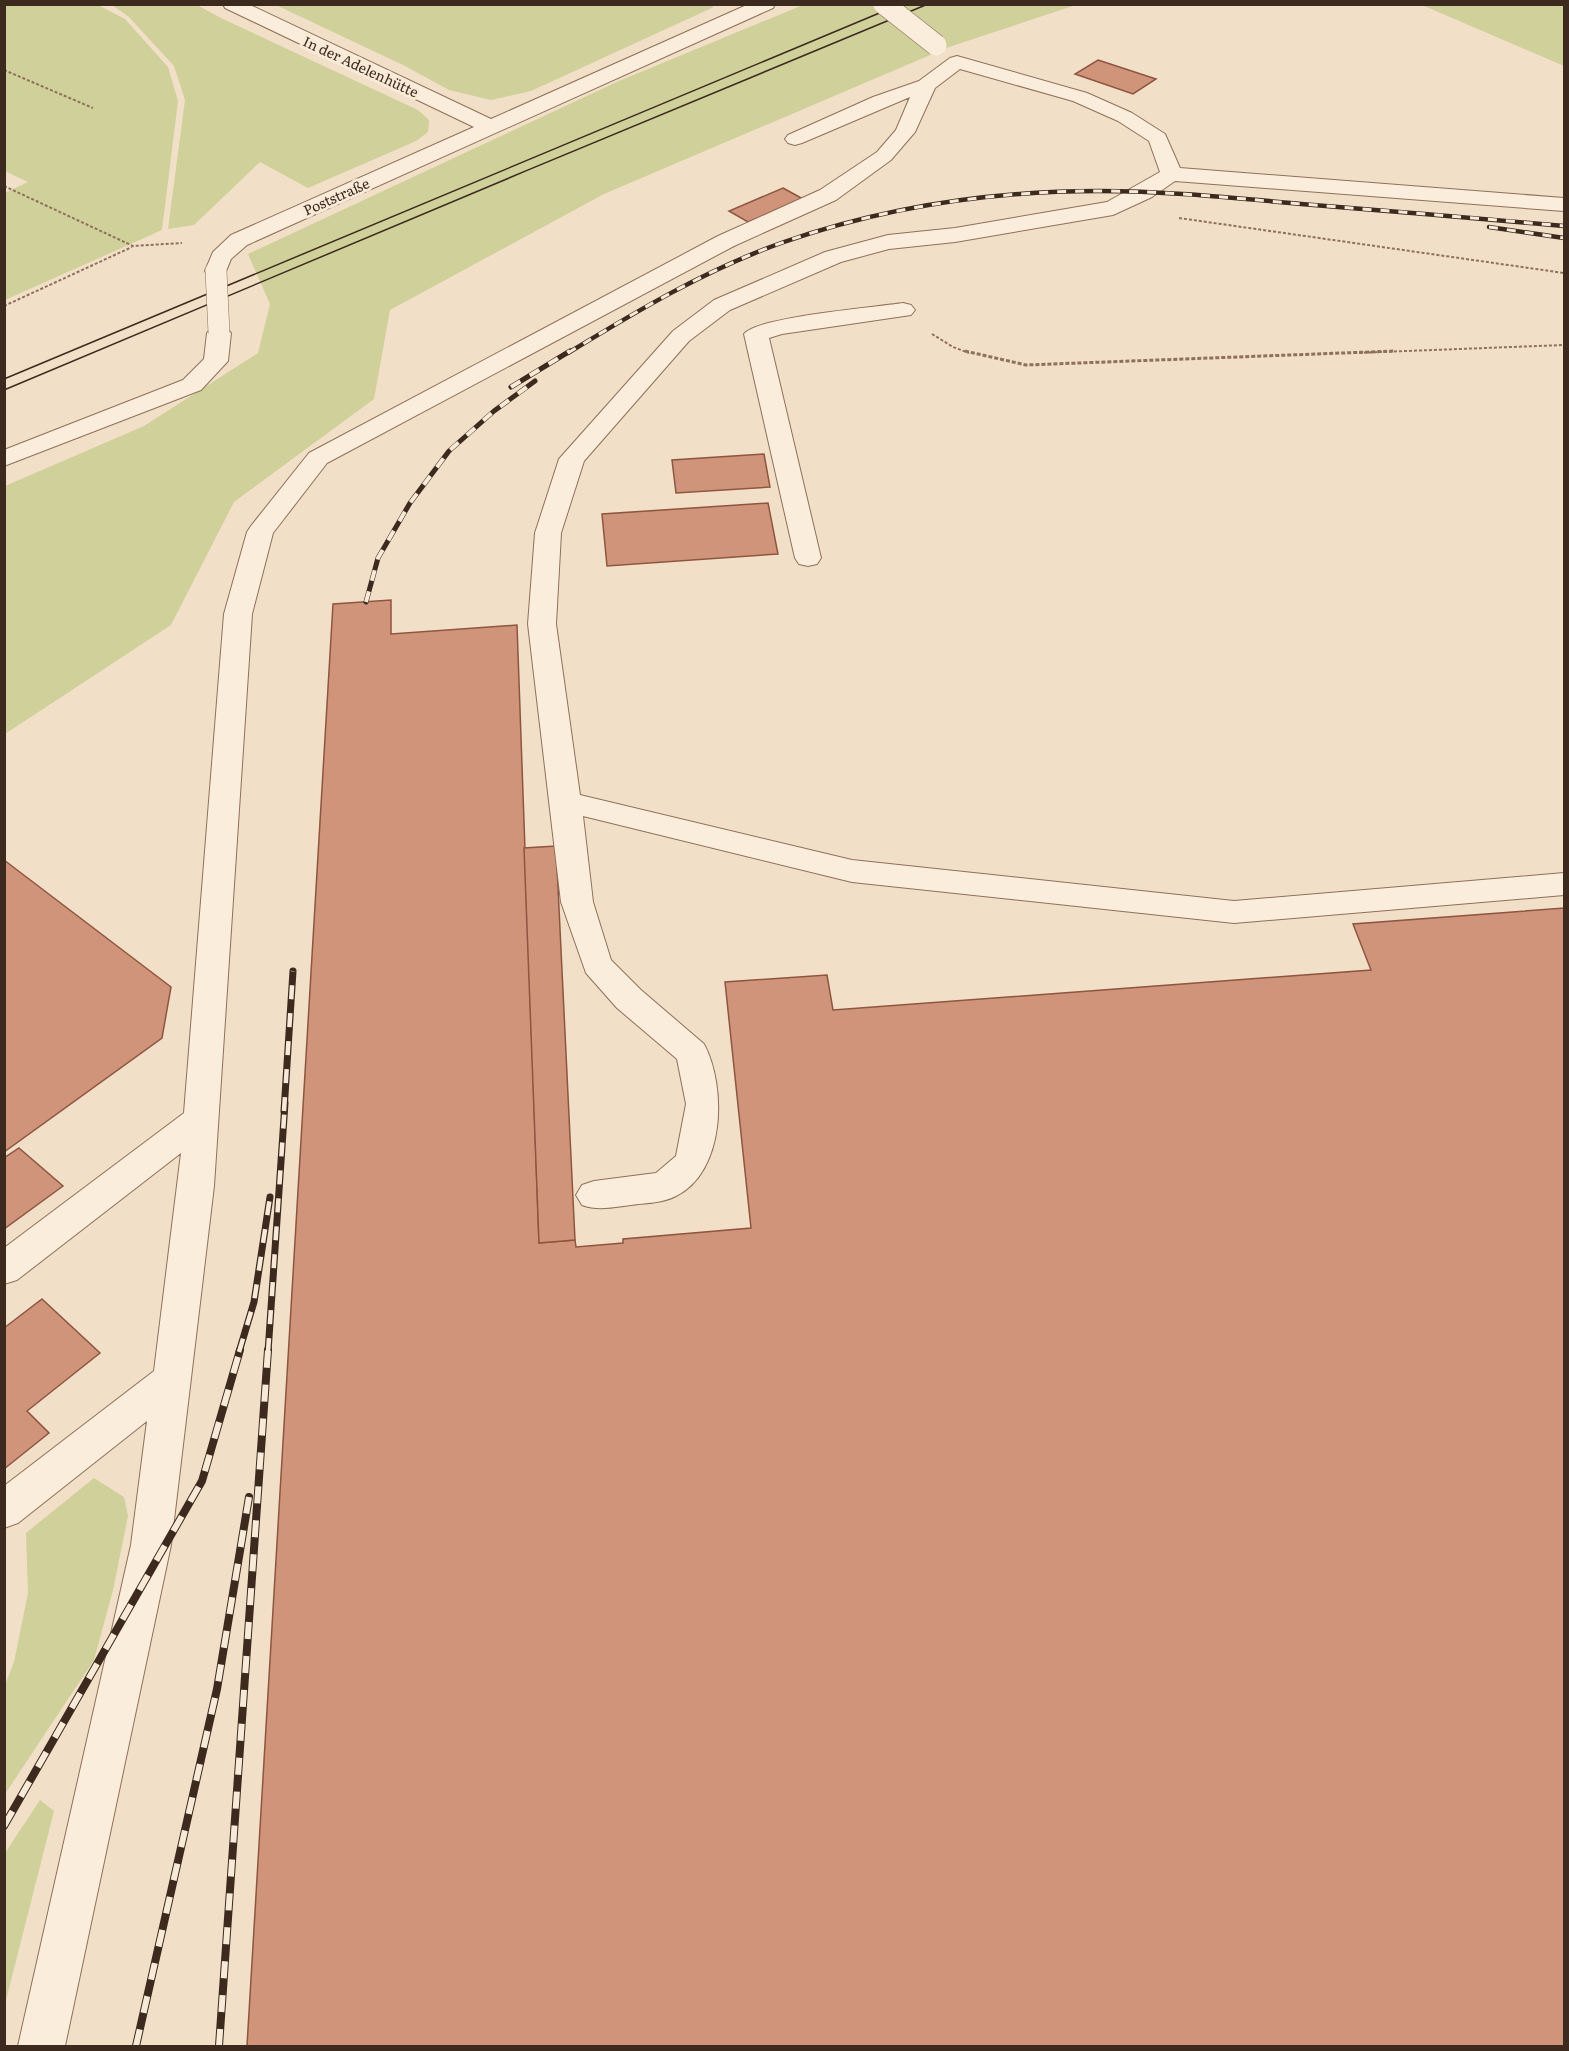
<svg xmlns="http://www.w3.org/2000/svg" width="1569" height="2051" font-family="Literata,serif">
<rect width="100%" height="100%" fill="#f1dfc7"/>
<g fill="#d0d09a">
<path d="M 5,4 L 98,5 L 125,19 L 168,67 L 178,101 L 162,230 L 5,300 L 5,193 L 28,182 L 5,171 Z"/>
<path d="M 112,5 L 197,5 L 221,18 L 418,110 L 429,120 L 428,132 L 416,141 L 308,188 L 260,162 L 194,225 L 168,229 L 185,100 L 174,66 L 129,17 Z"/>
<path d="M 709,5 L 714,7 L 531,91 L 491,100 L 449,90 L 405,66 L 276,5 Z"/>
<path d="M 803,5 L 1076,5 L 949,47 L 604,194 L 390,310 L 374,399 L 234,502 L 171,625 L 5,734 L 5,486 L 144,426 L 258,353 L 270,304 L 248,254 L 619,81 Z"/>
<path d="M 1422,5 L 1564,5 L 1564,66 Z"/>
<path d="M 94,1478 L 124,1497 L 128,1516 L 113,1590 L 94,1660 L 5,1794 L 5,1685 L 14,1662 L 28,1593 L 26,1533 Z"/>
<path d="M 40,1800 L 54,1811 L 5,2004 L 5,1853 Z"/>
</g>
<g fill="#d0947b" stroke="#8e553f" stroke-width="1.5">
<path d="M 1098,60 L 1156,79 L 1133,94 L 1075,74 Z"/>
<path d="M 783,188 L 803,199 L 748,222 L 729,211 Z"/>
<path d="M 764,454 L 770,487 L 676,493 L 672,460 Z"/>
<path d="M 768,503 L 778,554 L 607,566 L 602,514 Z"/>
<path d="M 391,600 L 391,634 L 517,625 L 539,1243 L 575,1240 L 576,1247 L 623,1243 L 623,1239 L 751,1228 L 725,982 L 827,975 L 833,1010 L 1371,970 L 1353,924 L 1564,908 L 1564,2046 L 247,2046 L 333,604 Z"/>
<path d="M 556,846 L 575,1240 L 539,1243 L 524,848 Z"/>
<path d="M 4,860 L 171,987 L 162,1038 L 4,1152 Z"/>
<path d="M 19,1148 L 63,1186 L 4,1229 L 4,1158 Z"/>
<path d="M 42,1299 L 100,1353 L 27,1411 L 49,1433 L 4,1469 L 4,1328 Z"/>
</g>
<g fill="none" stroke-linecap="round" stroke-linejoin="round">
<g stroke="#8e705b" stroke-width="2">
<g id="minor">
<path d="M 223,4 L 248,4 L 491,119 L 749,4 L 775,4 L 773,8 L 247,245 L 231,259 L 224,276 L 216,278 L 208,276 L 205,271 L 213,252 L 231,235 L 474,127 L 225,8 Z"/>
<path d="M 957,56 L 1087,93 L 1132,113 L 1165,134 L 1180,168 L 1564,198 L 1564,211 L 1175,181 L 1152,197 L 1113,215 L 955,242 L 889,249 L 841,262 L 730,310 L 689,341 L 584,461 L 561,533 L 556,624 L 580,795 L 852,860 L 1234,901 L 1564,873 L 1564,895 L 1234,923 L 852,882 L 583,816 L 593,902 L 611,960 L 641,990 L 704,1044 C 727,1087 725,1172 676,1196 C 663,1203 645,1203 631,1205 C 614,1207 598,1211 582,1205 L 576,1195 L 582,1185 L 594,1181 L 656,1173 L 676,1156 L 686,1104 L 677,1059 L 617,1008 L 586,973 L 561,902 L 528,624 L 535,533 L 559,459 L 673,331 L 714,300 L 825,252 L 888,235 L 955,228 L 1107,202 L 1160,172 L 1149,141 L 1118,121 L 1073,101 L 960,69 L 935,88 L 915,132 L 891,160 L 836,200 L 734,246 L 327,463 L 273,533 L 252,614 L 214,1186 L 171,1545 L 65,2046 L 18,2046 L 131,1545 L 147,1421 L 18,1523 L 4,1528 L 4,1486 L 154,1371 L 181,1153 L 17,1280 L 4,1284 L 4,1248 L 184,1113 L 224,614 L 247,532 L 251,526 L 309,453 L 718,236 L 820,190 L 877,152 L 896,130 L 910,97 L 802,143 L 795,145 L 788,143 L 785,139 L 788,135 L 873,97 L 919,81 L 950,58 Z"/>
<path d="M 903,303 L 911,305 L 915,310 L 911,315 L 782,334 L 769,338 L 821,558 L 817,564 L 808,566 L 799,564 L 795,558 L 744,334 C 756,317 877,307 903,303 Z"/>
<path d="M 219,326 L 227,328 L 231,333 L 228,361 L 201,390 L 4,466 L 4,450 L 183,380 L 204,359 L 207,333 L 211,328 Z"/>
</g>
</g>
<g stroke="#8e705b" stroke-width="2" stroke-dasharray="3 2" stroke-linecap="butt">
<path d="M 4,70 L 93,108"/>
<path d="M 4,186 L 133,246 L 182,243"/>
<path d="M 1179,218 L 1564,273"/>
<path d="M 4,306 L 132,247"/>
<path d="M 932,334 L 953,347 L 969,353"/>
<path d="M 1354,353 L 1564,345"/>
</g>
<path stroke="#8e705b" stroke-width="3" stroke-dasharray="4 2" stroke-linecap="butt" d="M 965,351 L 1026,365 L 1395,351"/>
<use href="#minor" fill="#fbeddb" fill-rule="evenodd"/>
<g stroke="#3d2a1f" stroke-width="1.5">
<path d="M 4,379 L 901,4"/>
<path d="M 4,390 C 312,262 619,130 928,4"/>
</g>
<g stroke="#3d2a1f" stroke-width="4.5">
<g id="rail-far3">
<path d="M 1489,227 L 1564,238"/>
<path d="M 568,353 C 637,311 707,269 784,242 C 885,207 993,191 1099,191 C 1167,191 1234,198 1301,204 C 1389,211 1476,218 1564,226"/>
</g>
</g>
<g stroke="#3d2a1f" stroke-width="5">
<g id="rail-far2">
<path d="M 511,387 L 570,351"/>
<path d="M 366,602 L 378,558 L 410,503 L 449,451 L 494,411 L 535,381"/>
</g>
</g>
<g stroke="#3d2a1f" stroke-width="7">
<g id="rail-far1">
<path d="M 284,1111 L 293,971"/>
<path d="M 239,1352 L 254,1302 L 270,1197"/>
<path d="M 268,1352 L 285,1103"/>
</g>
</g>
<g stroke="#3d2a1f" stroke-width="8">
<g id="rail">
<path d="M 4,1826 L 202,1481 L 240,1350"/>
<path d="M 136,2046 L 217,1689 L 249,1497"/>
<path d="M 219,2046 L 268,1350"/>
</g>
</g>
<use href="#rail-far3" stroke="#f7ead7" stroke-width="3" stroke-dasharray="9" stroke-linecap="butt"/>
<use href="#rail-far2" stroke="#f7ead7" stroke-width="4" stroke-dasharray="11" stroke-linecap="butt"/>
<use href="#rail-far1" stroke="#f7ead7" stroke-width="4.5" stroke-dasharray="14" stroke-linecap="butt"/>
<use href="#rail" stroke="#f7ead7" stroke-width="6" stroke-dasharray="17" stroke-linecap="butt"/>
<g stroke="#8e705b" stroke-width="22" stroke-linecap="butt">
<g id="minor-bridge">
<path d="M 884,4 L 936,45"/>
<path d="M 216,271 L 219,333"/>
</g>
</g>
<use href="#minor-bridge" stroke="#fbeddb" stroke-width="21"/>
</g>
<g text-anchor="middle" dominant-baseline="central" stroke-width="6" stroke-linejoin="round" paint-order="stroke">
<g font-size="14" fill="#3d2a1f" stroke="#f7ead7">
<text transform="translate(361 66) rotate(25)">In der Adelenhütte</text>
<text transform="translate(336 196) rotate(-24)">Poststraße</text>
</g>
</g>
<rect width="1569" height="2051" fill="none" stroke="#3d2a1f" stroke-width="12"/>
</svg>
